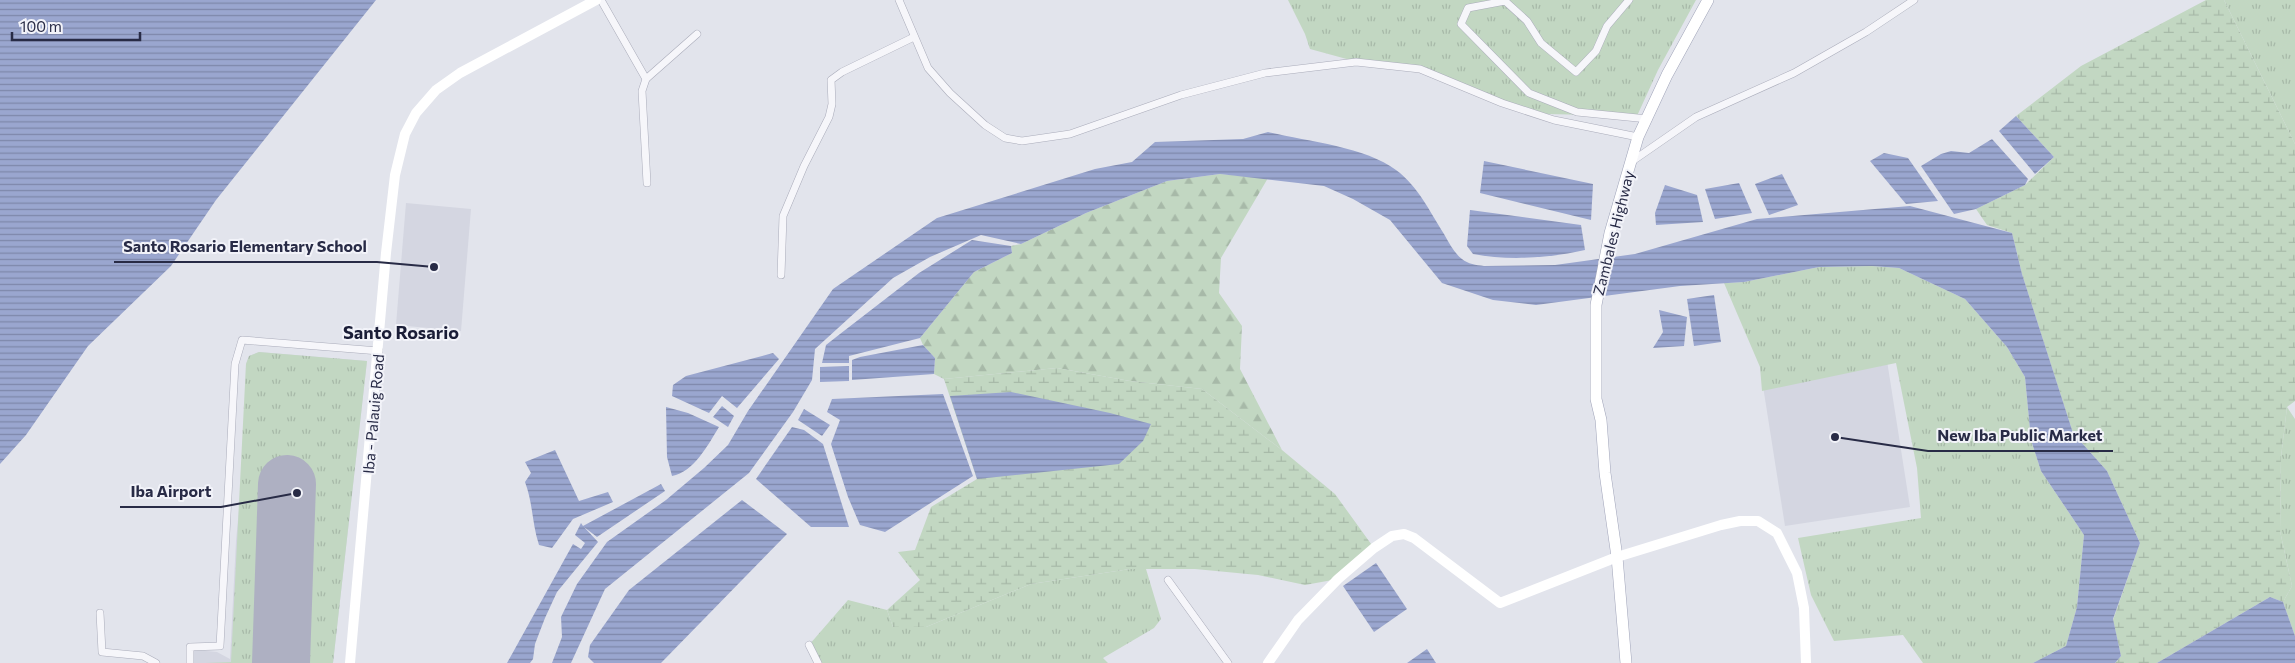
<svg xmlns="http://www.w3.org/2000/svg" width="2295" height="663" font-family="Commissioner,sans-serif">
<defs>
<pattern id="grass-tufts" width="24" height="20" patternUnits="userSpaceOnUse" patternTransform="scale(1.25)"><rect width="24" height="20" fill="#c2d7c2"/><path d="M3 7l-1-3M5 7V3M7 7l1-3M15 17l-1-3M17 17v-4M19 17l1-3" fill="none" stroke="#a7b9a8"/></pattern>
<pattern id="forest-firs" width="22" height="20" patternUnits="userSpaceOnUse" patternTransform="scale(1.25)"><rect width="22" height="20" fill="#c2d7c2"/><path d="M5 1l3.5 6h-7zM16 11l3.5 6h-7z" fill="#a7b9a8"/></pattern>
<pattern id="wetland-marsh" width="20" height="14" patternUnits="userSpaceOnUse" patternTransform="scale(1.25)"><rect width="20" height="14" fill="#c2d7c2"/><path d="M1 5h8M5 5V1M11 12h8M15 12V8" fill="none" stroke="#a7b9a8"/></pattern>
<pattern id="water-rules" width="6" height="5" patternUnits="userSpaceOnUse" patternTransform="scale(1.25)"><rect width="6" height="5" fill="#9aa6cf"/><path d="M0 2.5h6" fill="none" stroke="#7e87aa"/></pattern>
</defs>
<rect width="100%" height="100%" fill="#e2e4ec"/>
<g fill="#d4d6e1">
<path d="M 406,203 L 471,209 L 461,331 L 396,325 Z"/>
<path d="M 1885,348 L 1910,507 L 1785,526 L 1760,367 Z"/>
<path d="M 259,352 L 367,361 L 333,663 L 190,663 L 192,651 L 196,650 L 217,652 L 230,659 L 236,541 L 244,456 L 246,364 L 249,356 Z"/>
</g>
<g fill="url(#grass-tufts)">
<path d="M 1288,0 L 1696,0 L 1658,70 L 1637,116 L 1546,114 L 1496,98 L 1416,65 L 1354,61 L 1310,49 L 1305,34 Z"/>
<path d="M 2224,0 L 2295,0 L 2295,144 Z"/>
<path d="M 1872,266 L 1899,268 L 1965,299 L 2007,347 L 2025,377 L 2031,440 L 2041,471 L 2084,535 L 2077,607 L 2066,646 L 2033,663 L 1923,663 L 1903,635 L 1834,641 L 1811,595 L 1798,538 L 1921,518 L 1917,468 L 1896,363 L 1762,391 L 1760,367 L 1724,283 L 1744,282 L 1819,267 Z"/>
<path d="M 259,352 L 367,361 L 333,663 L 297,663 L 303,485 L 271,483 L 265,663 L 205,663 L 231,662 L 246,364 L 249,356 Z"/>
<path d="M 2287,407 L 2295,419 L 2295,636 L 2283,602 L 2292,586 L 2280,531 L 2281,457 Z"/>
<path d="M 1130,569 L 1146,569 L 1161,619 L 1154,628 L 1103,658 L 1108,663 L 818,663 L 809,645 L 848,600 L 887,610 L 893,627 L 926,627 L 1031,584 Z"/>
</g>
<path fill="url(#forest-firs)" d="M 1220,174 L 1268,178 L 1221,258 L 1219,293 L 1242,326 L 1240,369 L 1282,450 L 1202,389 L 1130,381 L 1057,368 L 944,379 L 934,374 L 935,358 L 923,345 L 920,338 L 974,272 L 1012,253 L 1011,246 L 1021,244 L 1086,213 L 1167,181 Z"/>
<g fill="url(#wetland-marsh)">
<path d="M 2206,0 L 2224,0 L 2295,144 L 2295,401 L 2287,407 L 2281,457 L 2280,531 L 2292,586 L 2283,602 L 2270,597 L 2157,663 L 2115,663 L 2121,656 L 2113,620 L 2140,543 L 2107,471 L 2073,433 L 2022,274 L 2012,233 L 1987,225 L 1976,209 L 2025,185 L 2054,157 L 2016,116 L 2081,66 Z"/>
<path d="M 1057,368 L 1130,381 L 1202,389 L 1282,450 L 1335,494 L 1374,548 L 1338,579 L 1305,585 L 1258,575 L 1195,569 L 1130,569 L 1031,584 L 926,627 L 893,627 L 887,610 L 920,580 L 898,552 L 915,550 L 931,507 L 977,479 L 944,379 Z"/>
</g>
<g fill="url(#water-rules)">
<path d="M 0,0 L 376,0 L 216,200 L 171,266 L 88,346 L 26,435 L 0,464 Z"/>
<path d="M 2016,116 L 2054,157 L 2035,174 L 1999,131 Z"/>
<path d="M 1268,132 C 1306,141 1366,147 1396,170 C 1418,186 1430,212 1444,234 C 1449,243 1454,253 1462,259 C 1468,264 1476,265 1484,266 L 1555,265 L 1635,254 L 1757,219 L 1910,206 L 2012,233 L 2022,274 L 2073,433 L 2107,471 L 2140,543 L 2113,619 L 2121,656 L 2115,663 L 2033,663 L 2066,646 L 2077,607 L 2084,535 L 2041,471 L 2031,440 L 2025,377 L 2007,347 L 1965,299 L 1899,268 L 1872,266 L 1819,267 L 1744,282 L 1680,286 L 1536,305 L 1493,300 L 1442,283 L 1390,220 L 1353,199 L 1324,186 L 1220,174 L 1167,181 L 1086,213 L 1021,244 L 981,235 L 930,257 L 893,278 L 815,349 L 812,380 L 793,412 L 749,473 L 605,589 L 571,663 L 552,663 L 562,637 L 561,617 L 577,584 L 607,542 L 666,500 L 704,468 L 728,445 L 748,411 L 833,289 L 937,218 L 1095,169 L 1132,162 L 1155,142 L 1243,139 Z"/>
<path d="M 1992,139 L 2028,179 L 2025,185 L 1976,209 L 1954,214 L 1921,166 L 1941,154 L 1951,151 L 1969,153 Z"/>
<path d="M 1884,153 L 1908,158 L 1938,201 L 1906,204 L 1870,161 Z"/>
<path d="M 1484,161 L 1593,184 L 1591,220 L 1480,193 Z"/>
<path d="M 1782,174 L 1798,205 L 1769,215 L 1755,184 Z"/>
<path d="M 1739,183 L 1752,213 L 1715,219 L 1705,189 Z"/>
<path d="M 1665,185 L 1697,195 L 1703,222 L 1656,225 L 1655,213 Z"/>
<path d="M 1470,210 L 1581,225 L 1585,250 C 1550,258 1509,261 1473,254 L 1467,246 Z"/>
<path d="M 972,240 L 1011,246 L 1012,253 L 974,272 L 920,338 L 849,356 L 849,363 L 822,363 L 826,345 L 840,334 L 919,273 Z"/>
<path d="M 1714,295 L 1721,342 L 1694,346 L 1687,299 Z"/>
<path d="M 1659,310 L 1687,317 L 1684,346 L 1653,348 L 1663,332 Z"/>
<path d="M 923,345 L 935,358 L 934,374 L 852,380 L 852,360 L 860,357 Z"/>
<path d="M 773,353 L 779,359 L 737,408 L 722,396 L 709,413 L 672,396 L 673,385 L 686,376 Z"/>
<path d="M 849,366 L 849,381 L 820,382 L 820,367 Z"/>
<path d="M 1011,392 L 1110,413 L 1151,424 L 1143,441 L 1119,464 L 977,479 L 950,396 Z"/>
<path d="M 943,394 L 973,476 L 885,532 L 860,525 L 848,497 L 831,444 L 840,420 L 827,412 L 832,399 Z"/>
<path d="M 722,406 L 734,416 L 728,427 L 713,417 Z"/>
<path d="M 666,407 L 688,413 L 719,427 C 708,445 694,472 672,476 L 667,457 Z"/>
<path d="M 804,409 L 830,425 L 822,436 L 798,420 Z"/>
<path d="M 792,427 L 804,430 L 823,444 L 849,527 L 811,527 L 756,479 Z"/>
<path d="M 555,450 L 579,501 L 608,492 L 613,502 L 573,519 L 552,548 L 539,545 C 532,524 533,503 525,482 L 531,473 L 525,462 Z"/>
<path d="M 661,484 L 665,491 L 597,537 L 584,527 L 598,542 L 557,592 L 545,618 L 535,644 L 533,659 L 530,663 L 507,663 L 573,544 L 581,549 L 585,543 L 575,535 L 581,523 L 583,526 Z"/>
<path d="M 742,500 L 787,534 L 661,663 L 594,663 L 588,657 L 590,645 L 629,590 Z"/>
<path d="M 1376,563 L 1407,609 L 1374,632 L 1343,586 Z"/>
<path d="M 2270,597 L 2283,602 L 2295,636 L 2295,663 L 2157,663 Z"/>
<path d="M 1427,649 L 1436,663 L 1407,663 Z"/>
</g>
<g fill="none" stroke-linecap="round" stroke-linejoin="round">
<path stroke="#aeb0c2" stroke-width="58" d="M 281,663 L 287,484"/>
<g stroke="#aaacba" stroke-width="8">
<g id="street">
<path d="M 601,0 L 646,79 L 642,91 L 647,183"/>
<path d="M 899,0 L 928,68 L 950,93 L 985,125 L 1005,138 L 1022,141 L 1070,134 L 1181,95 L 1265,73 L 1356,62 L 1420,69 L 1502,103 L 1554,120 L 1638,137"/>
<path d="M 1629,0 L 1607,26 L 1596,51 L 1576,72 L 1541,43 L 1527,21 L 1505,1 L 1468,8 L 1461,24 L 1529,93 L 1577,112 L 1648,119"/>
<path d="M 646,79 L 697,34"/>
<path d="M 1631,162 L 1696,117 L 1794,73 L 1866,32 L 1914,0"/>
<path d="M 781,275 L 783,216 L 804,166 L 829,117 L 832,104 L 831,80 L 842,72 L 914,37"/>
<path d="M 1168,580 L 1228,663"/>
<path d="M 100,613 L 102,652 L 143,656 L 156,663"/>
<path d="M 809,645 L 818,663"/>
<path d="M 190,663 L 190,647 L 220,646 L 235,364 L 242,340 L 379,351"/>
</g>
</g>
<g stroke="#a0a4b9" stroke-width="12">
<path id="primary" d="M 1626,663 L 1617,557 L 1605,473 L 1601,420 L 1596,399 L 1596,305 L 1610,233 L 1638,137 L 1667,75 L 1708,0"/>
</g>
<use href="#street" stroke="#f6f6fa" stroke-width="7"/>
<g stroke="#fff" stroke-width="10">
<path d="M 350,663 L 386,253 L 395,175 L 405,134 L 416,113 L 436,90 L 460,73 L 596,0"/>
<path d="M 1268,663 L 1298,620 L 1338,579 L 1374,548 L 1392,536 L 1404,534 L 1414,538 L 1500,603 L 1617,557 L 1721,525 L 1740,521 L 1758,521 L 1777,533 L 1797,573 L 1804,608 L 1806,663"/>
</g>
<use href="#primary" stroke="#fff" stroke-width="11"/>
</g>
<g text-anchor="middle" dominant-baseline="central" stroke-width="4" stroke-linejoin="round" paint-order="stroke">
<g font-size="15" fill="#282b46" stroke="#f2f3f9">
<text transform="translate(1613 233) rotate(-76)">Zambales Highway</text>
<text transform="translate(373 414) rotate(-85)">Iba - Palauig Road</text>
</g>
<g font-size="18" font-weight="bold" fill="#1a1d37" stroke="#f2f3f9">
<text x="401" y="332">Santo Rosario</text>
</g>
</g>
<path fill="none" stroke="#282b46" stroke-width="2" d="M434 267L377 262H114M1835 437L1928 451H2113M297 493L221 507H120"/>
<g fill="#282b46" stroke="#f2f3f9" stroke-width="2">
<circle cx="434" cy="267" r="5"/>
<circle cx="1835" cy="437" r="5"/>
<circle cx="297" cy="493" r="5"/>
</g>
<g font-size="16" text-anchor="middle" font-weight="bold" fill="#282b46" stroke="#f2f3f9" stroke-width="4" stroke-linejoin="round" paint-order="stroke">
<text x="245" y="252">Santo Rosario Elementary School</text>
<text x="2020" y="441">New Iba Public Market</text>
<text x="171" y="497">Iba Airport</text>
</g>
<path d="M12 32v8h128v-8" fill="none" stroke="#282b46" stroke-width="2.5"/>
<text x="20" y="32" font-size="15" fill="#282b46" stroke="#f2f3f9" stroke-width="4" paint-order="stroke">100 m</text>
</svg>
